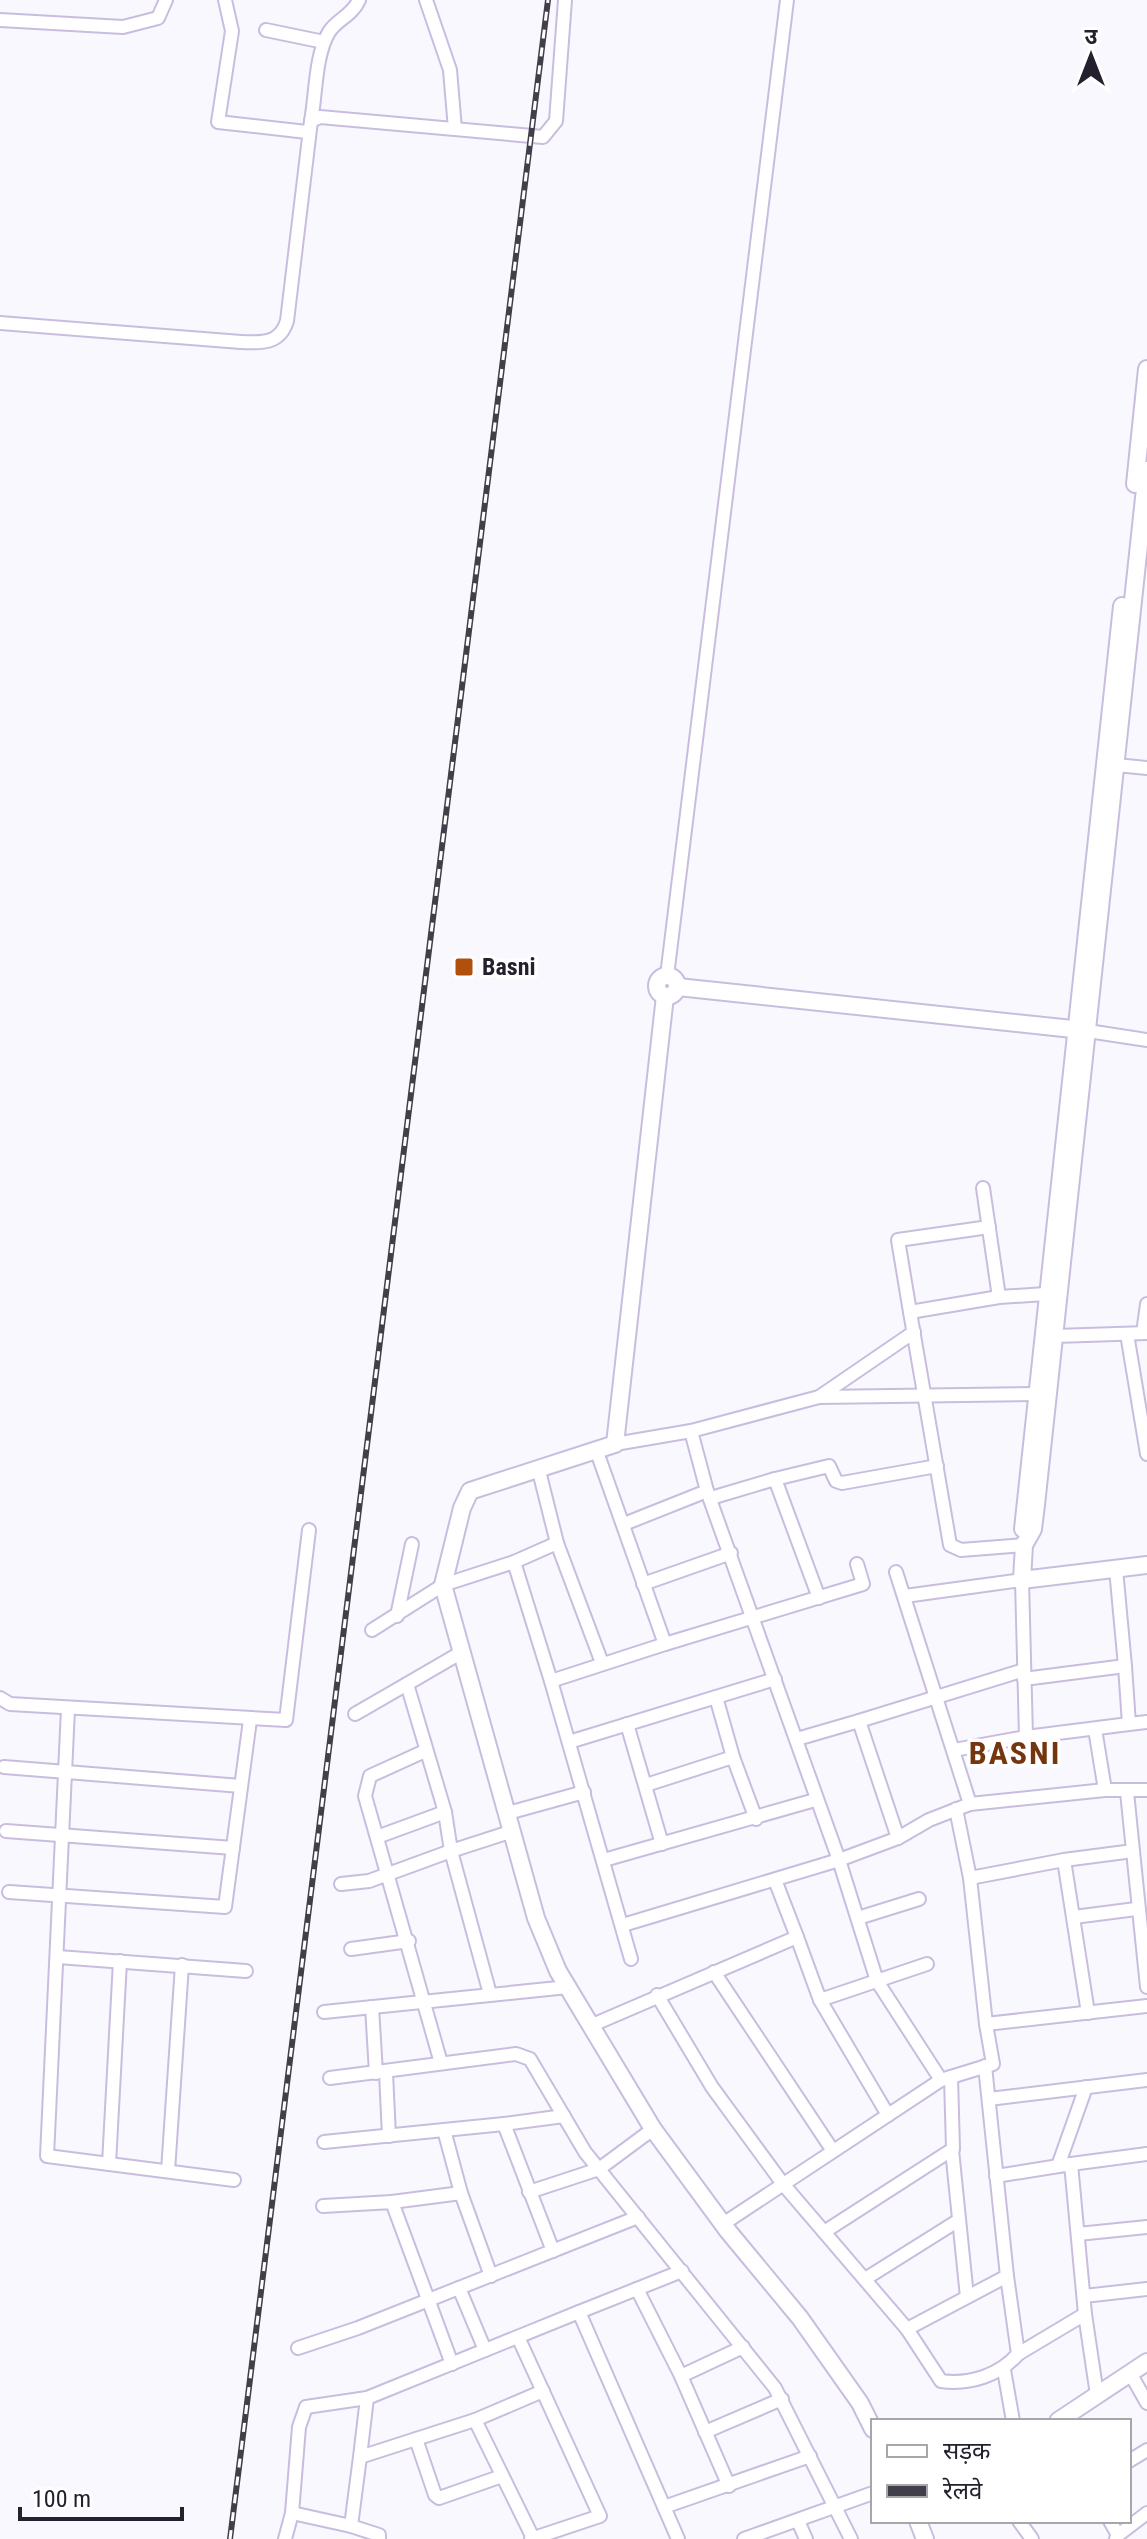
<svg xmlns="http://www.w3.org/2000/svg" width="1147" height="2539" font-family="'Roboto Condensed','Noto Sans Devanagari',sans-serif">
<rect width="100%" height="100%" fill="#faf8ff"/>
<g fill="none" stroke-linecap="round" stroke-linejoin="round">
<g stroke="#c9bddf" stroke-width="16">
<g id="street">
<path d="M 225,0 L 232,31 L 218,122 L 307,132"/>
<path d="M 426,0 L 450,70 L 455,129"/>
<path d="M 0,20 L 123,27 L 158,18 L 166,0"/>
<path d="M 266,30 L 324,42"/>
<path d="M 311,121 C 316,95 315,55 329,32 C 337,19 352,16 359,0"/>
<path d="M 0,323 L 241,342 C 262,343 280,344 287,321 L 311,121 L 320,117 L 543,137 L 556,121 L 565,0"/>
<path d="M 1116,765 L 1147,768"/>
<path d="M 667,976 L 787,0"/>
<path d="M 1088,1031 L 1147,1040"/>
<path d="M 983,1188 L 999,1297"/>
<path d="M 910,1312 L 898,1240 L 989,1227"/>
<path d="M 1143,1333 L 1147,1304"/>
<path d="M 1127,1334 L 1147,1454"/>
<path d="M 1055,1336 L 1147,1333"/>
<path d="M 819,1397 L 1036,1394"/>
<path d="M 691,1431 L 707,1491 L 839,1860 L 898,1838 L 929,1820 L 970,1804 L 1105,1790 L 1147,1790"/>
<path d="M 615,1444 L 691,1431 L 819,1397 L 914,1332"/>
<path d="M 539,1471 L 557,1543 L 602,1663"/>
<path d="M 711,1498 L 775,1479"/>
<path d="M 624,1524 L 707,1491"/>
<path d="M 1024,1545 L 961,1550 L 950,1545 L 910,1312 L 999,1297 L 1046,1294"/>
<path d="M 514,1562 L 557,1543"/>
<path d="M 896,1572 L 970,1804"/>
<path d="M 643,1584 L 731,1553"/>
<path d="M 905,1596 L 1022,1580 L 1026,1737 L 954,1750"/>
<path d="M 819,1598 L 775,1479 L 829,1466 L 836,1481 L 842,1483 L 937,1466"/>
<path d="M 397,1616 L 412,1544"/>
<path d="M 372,1630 L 443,1585 L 514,1562 L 551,1681 L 665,1644 L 597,1452"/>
<path d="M 665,1644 L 863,1584 L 857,1564"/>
<path d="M 1125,1666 L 1129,1724 L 1147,1722"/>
<path d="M 1024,1679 L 1125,1666 L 1116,1569"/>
<path d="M 551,1681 L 631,1959"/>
<path d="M 716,1697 L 733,1757 L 756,1819"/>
<path d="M 0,1698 L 10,1704 L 286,1720 L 309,1530"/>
<path d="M 68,1709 L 47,2156 L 234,2180"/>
<path d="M 355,1714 L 407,1684"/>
<path d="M 859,1721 L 1024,1670"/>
<path d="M 627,1724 L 662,1844"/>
<path d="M 1095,1729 L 1105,1790"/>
<path d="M 1026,1737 L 1129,1724"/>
<path d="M 797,1739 L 859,1721 L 898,1838"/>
<path d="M 569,1742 L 775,1679"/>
<path d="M 425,1751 L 370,1776 L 365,1796 L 441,2063"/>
<path d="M 4,1767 L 241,1786"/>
<path d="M 646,1785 L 733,1757"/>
<path d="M 1127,1792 L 1133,1851 L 1064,1860 L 970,1878 L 986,2024 L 1147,2006"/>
<path d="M 956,1809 L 970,1878"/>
<path d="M 508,1813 L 584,1792"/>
<path d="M 6,1831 L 233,1848"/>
<path d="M 377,1837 L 445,1812"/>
<path d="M 1133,1851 L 1147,1987"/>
<path d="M 604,1860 L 815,1800"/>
<path d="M 1064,1860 L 1088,2013"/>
<path d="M 341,1884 L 369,1881 L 451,1851 L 445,1812 L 407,1684 L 462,1652"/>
<path d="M 9,1892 L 225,1907 L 250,1720"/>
<path d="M 1074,1917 L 1136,1909"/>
<path d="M 858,1918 L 919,1899"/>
<path d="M 623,1925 L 839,1860 L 877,1981 L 941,2080"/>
<path d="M 797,1937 L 820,2000 L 888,2115"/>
<path d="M 351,1949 L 409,1941"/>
<path d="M 58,1957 L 246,1971"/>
<path d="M 714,1972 L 833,2151"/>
<path d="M 490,1994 L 451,1851 L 513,1831"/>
<path d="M 657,1995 L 712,2087 L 783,2184 L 907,2329 L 1007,2276 L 985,2066"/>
<path d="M 820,2000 L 927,1964"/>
<path d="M 372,2007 L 376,2073"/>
<path d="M 324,2012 L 568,1987"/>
<path d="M 590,2026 L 797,1937 L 775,1880"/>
<path d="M 386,2073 L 389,2136"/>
<path d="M 330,2078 L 516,2054 L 530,2059 L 585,2152 L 775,2388 L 851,2539"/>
<path d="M 989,2099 L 1147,2080"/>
<path d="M 444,2130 L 461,2193"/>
<path d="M 324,2142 L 504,2124"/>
<path d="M 952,2150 L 967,2297"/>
<path d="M 109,2164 L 120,1961"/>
<path d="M 1071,2164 L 1147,2154"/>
<path d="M 1058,2166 L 1086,2087"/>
<path d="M 168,2171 L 182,1965"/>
<path d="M 996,2176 L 1071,2164 L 1085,2314"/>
<path d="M 529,2192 L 599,2169 L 653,2129"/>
<path d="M 392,2202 L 461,2193 L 491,2276"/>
<path d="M 323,2206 L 392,2202 L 452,2364"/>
<path d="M 723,2224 L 941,2080 L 993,2064 L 986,2024"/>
<path d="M 824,2232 L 953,2149 L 951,2077"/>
<path d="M 1078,2234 L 1147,2227"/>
<path d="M 553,2251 L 504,2124 L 564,2116"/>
<path d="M 865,2279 L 959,2220"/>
<path d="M 459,2288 L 485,2350"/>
<path d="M 637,2289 L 681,2376 L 729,2486"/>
<path d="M 1084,2296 L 1147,2289"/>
<path d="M 907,2329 L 941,2381 C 970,2385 1000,2375 1018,2354 L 1007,2276"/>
<path d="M 518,2337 L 600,2516 L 531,2539"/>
<path d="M 298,2348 L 358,2328 L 638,2217"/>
<path d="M 1018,2354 L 1085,2314 L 1097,2395"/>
<path d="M 1004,2370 L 1013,2421"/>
<path d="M 1130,2373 L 1147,2403"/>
<path d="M 681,2376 L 743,2347"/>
<path d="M 367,2398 L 360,2457 L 475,2420 L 543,2391"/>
<path d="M 475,2420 L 533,2538"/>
<path d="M 705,2432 L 782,2399"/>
<path d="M 416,2439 L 435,2495 L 439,2498 L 502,2476"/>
<path d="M 1129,2461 L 1147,2450"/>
<path d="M 664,2507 L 810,2456"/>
<path d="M 292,2513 L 351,2526 L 360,2457"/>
<path d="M 798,2521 L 806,2539"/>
<path d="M 1019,2521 L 1032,2539"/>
<path d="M 1110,2521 L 1118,2535 L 1116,2539"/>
<path d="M 351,2526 L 379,2535 L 379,2539"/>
<path d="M 1118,2535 L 1147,2513"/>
<path d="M 285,2539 L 292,2513 L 299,2427 L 306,2407 L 367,2398 L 579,2312"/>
<path d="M 678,2539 L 579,2312 L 682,2271"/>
<path d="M 744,2539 L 873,2493"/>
</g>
</g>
<g stroke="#c9bddf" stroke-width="20">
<g id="secondary">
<path d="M 1147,470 L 1036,1505 L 1033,1529 L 1024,1545 L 1022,1580 L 1147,1565"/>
<path d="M 1135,484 L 1147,369"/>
<circle cx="667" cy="986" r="10"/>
<path d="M 678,987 L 1082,1030"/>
<path d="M 665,996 L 615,1444 L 470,1491 L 462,1508 L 443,1585 L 536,1918 L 558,1971 L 653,2129 L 728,2231 L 800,2318 L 860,2403 L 873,2429"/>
<path d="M 1023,1529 L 1122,606"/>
<path d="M 1058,2421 L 1147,2362"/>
<path d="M 918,2521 L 925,2539"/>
</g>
</g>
<use href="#street" stroke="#fff" stroke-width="12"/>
<use href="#secondary" stroke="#fff" stroke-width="16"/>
<g stroke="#423e4a" stroke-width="6">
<path id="rail" d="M 230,2539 L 548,0"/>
</g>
<use href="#rail" stroke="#fff" stroke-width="3" stroke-dasharray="9" stroke-linecap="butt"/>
</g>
<rect fill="#b1500d" stroke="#fff" stroke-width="3" x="454" y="957" width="20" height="20" rx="4"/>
<g text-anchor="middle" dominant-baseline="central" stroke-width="7" stroke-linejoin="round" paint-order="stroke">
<g font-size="24" font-weight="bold" fill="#25202d" stroke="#fff" text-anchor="start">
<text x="482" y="967">Basni</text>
</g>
<g font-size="32" font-weight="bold" letter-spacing="2" fill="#74360f" stroke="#fff">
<text x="1015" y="1753">BASNI</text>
</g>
</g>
<rect x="871" y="2419" width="260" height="104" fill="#ffffff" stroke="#a8a6ab" stroke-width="2"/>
<rect x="887" y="2445" width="40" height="12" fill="#ffffff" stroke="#a8a6ab" stroke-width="2"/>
<text x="943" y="2459" font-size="24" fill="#25202d">सड़क</text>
<rect x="887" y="2485" width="40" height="12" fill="#423e4a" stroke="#a8a6ab" stroke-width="2"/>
<text x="943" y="2499" font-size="24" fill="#25202d">रेलवे</text>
<g transform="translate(1091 56)" stroke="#ffffff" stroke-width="6" paint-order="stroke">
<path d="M0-6L14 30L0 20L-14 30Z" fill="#25202d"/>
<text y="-12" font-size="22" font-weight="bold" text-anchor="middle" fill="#25202d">उ</text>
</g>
<path d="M20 2507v12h162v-12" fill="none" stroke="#25202d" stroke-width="4"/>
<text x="32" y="2507" font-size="24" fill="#25202d" stroke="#ffffff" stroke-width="6" paint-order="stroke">100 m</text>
</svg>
